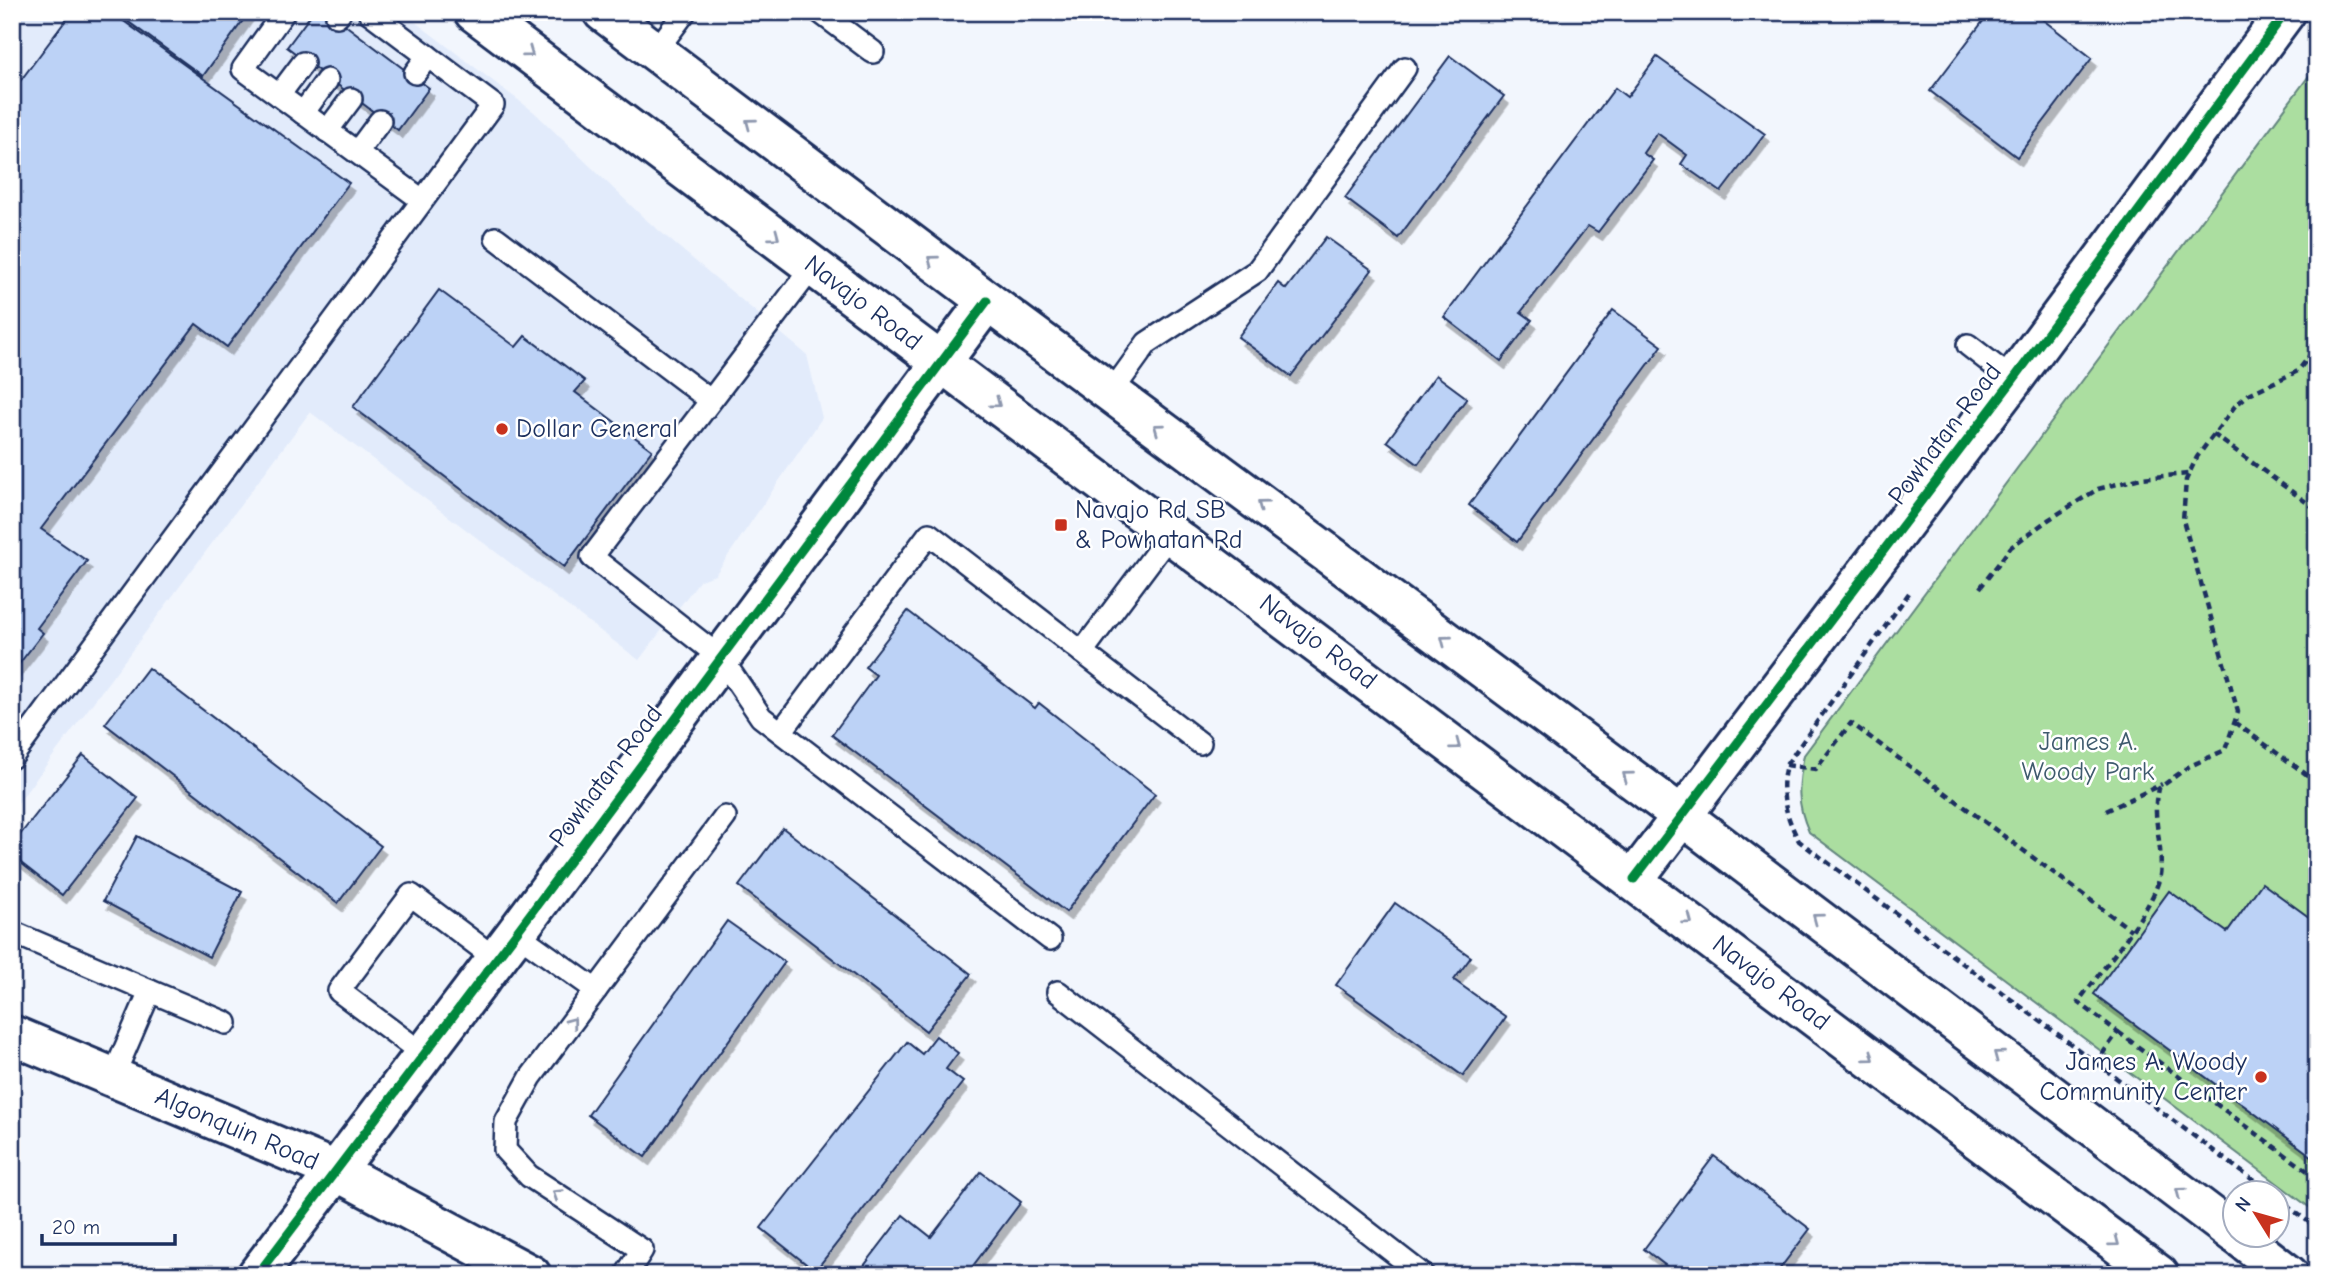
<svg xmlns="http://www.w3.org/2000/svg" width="2329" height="1287" font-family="'Comic Neue',sans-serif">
<defs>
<filter id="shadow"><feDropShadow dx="4.5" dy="8" stdDeviation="0" flood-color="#0004"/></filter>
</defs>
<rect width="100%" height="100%" fill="#f2f6fd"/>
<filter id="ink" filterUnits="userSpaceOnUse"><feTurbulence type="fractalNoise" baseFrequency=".0143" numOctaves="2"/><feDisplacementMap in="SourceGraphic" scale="14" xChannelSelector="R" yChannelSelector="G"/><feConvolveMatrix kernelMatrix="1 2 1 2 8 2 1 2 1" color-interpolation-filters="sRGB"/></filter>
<g filter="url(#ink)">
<path fill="#e2ebfb" d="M 12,12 L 402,12 L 534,112 L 644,218 L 807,355 L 822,418 L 715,575 L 700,580 L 639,660 L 310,412 L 12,811 Z"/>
<path fill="#abdea0" stroke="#63867f" stroke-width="2" d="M 2317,65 L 2317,1213 L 1809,832 C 1796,803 1798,785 1804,755 Z"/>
<g fill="#bcd2f6" stroke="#1b2f5e" stroke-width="2" filter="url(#shadow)">
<path d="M 72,12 L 111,12 L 349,183 L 227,347 L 196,324 L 41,529 L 87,561 L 37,628 L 43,633 L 12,673 L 12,92 Z"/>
<path d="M 115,12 L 249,12 L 203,76 Z"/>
<path d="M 313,12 L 328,12 L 429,88 L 398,130 L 287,47 Z"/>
<path d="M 1990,12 L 2033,12 L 2092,58 L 2017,157 L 1930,91 Z"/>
<path d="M 1450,56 L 1504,96 L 1398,238 L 1345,198 Z"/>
<path d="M 1657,57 L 1765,134 L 1721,192 L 1681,164 L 1687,155 L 1657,133 L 1643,153 L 1653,160 L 1598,232 L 1588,226 L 1521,312 L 1532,320 L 1501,361 L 1444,317 L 1615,88 L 1627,97 Z"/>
<path d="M 1326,237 L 1372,270 L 1291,376 L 1238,337 L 1278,283 L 1286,289 Z"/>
<path d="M 439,290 L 516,347 L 525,336 L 585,381 L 575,392 L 652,450 L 564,567 L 353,407 Z"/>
<path d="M 1613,310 L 1662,346 L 1517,542 L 1469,505 Z"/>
<path d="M 1436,375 L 1467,398 L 1418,464 L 1387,441 Z"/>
<path d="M 908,611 L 1035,708 L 1039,703 L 1155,794 L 1066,912 L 832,735 L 876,675 L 865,667 Z"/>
<path d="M 148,668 L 381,846 L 338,903 L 105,724 Z"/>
<path d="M 83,755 L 138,798 L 62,895 L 12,856 L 12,845 Z"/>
<path d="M 783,828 L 971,974 L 926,1031 L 739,886 Z"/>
<path d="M 137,836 L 242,892 L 209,957 L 103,901 Z"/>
<path d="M 2262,883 L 2317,923 L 2317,1160 L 2094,994 L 2169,891 L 2227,932 Z"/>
<path d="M 1395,903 L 1471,957 L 1454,980 L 1506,1017 L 1463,1076 L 1336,985 Z"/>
<path d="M 727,921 L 785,962 L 645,1157 L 588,1115 Z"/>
<path d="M 936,1036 L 958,1053 L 946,1069 L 963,1082 L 815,1271 L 761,1228 L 907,1042 L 922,1054 Z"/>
<path d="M 1714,1156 L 1810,1229 L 1775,1275 L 1678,1275 L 1644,1249 Z"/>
<path d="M 981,1172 L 1021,1202 L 966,1275 L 857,1275 L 903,1215 L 931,1237 Z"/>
</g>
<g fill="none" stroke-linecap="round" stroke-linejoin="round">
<g stroke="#1b2f5e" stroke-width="26">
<g id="service">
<path d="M 284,12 L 243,69 L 422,200"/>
<path d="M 820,12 L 873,52"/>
<path d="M 337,16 L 340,12"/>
<path d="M 655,52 L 685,12"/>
<path d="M 415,73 L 428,56"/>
<path d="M 279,95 L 303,63"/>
<path d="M 303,113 L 327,80"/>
<path d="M 327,131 L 351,99"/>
<path d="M 357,152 L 380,121"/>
<path d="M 496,238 L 710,400"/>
<path d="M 814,265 L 592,557 L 721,658 L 761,717 L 1050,939"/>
<path d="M 1968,345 L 2013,380"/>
<path d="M 1111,393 L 1147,343 L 1257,271 L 1405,68"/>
<path d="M 1082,652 L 1171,533"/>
<path d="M 781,732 L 929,534 L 1200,743"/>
<path d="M 12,757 L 493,105 L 369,12"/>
<path d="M 12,932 L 150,991 L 113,1077"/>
<path d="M 516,933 L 596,990 L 531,1077 L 506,1122 L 505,1150 L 529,1176 L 642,1250 L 626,1275"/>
<path d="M 596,990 L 725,817"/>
<path d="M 150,991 L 226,1023"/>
<path d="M 1058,992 L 1423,1275"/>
<path d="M 423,1054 L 339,991 L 411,895 L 496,959"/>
</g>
</g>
<g stroke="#1b2f5e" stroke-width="44">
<g id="minor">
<path d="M 12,1035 L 334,1170 L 531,1275"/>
<path d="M 257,1275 L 516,933 L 987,301"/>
</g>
</g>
<g stroke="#1b2f5e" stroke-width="44">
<path id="tertiary" d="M 1634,879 L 2013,380 L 2286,12"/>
</g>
<g stroke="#1b2f5e" stroke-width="44">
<g id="secondary">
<path d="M 474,12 C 1039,429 1596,856 2159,1275"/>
<path d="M 603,12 L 987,301 L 1682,816 L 2234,1233"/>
<path d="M 2236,1234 L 2289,1275"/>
</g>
</g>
<g stroke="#1b2f5e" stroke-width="4.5" stroke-dasharray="7 5" stroke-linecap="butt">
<path d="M 2213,434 L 2317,510"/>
<path d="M 1980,588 L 2011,547 L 2048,520 L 2098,489 L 2141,478 L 2188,474"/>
<path d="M 1909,593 L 1786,765 C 1779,792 1786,817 1799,841 L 2269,1192"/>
<path d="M 2234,722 L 2317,782"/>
<path d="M 1786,765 L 1816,769 L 1851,723 L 2131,930"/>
<path d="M 2106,811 L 2162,784"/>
<path d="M 2118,1032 L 2317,1178"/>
<path d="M 2095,1064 L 2118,1032 L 2078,1002 C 2099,973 2155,908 2160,875 C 2164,847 2151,817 2158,789 L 2188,767 L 2225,750 L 2238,712 L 2183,520 L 2186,480 L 2197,457 L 2235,406 L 2249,394 L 2298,371 L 2317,346"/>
<path d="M 2276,1198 L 2317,1228"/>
</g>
<use href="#service" stroke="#fff" stroke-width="21"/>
<use href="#minor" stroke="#fff" stroke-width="38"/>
<use href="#tertiary" stroke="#fff" stroke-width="38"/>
<use href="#secondary" stroke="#fff" stroke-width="38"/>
<g stroke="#fff" stroke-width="13">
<g id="cycleway">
<path d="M 1634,879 L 2013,380 L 2286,12"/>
<path d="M 257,1275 L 516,933 L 987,301"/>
</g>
</g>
<use href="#cycleway" stroke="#00873e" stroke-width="9"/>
</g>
<defs><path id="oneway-chevron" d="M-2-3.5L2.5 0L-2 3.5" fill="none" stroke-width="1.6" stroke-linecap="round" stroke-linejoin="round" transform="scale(1.75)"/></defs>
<g stroke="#8d97ae">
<use href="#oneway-chevron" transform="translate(529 53) rotate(36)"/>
<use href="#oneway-chevron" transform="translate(750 123) rotate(-143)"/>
<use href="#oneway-chevron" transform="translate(775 236) rotate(37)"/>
<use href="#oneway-chevron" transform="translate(932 260) rotate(-143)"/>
<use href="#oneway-chevron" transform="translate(996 403) rotate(37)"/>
<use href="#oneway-chevron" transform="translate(1158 428) rotate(-144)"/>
<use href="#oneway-chevron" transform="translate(1262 505) rotate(-143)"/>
<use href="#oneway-chevron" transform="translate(1445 640) rotate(-143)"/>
<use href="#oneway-chevron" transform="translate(1456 745) rotate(37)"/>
<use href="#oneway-chevron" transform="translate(1627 776) rotate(-143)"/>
<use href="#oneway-chevron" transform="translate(1817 918) rotate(-143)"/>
<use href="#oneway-chevron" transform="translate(1688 920) rotate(37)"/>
<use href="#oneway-chevron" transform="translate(572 1022) rotate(-53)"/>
<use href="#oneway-chevron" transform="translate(1998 1055) rotate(-143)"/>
<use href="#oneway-chevron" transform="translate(1870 1057) rotate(37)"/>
<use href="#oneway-chevron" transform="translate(2180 1192) rotate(-143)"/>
<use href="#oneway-chevron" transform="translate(557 1194) rotate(-147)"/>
<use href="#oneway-chevron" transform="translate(2115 1242) rotate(37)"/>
</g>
</g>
<g fill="#c8321e" stroke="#fff" stroke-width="2.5">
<circle cx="502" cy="429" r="7"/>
<rect x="1054" y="518" width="14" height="14" rx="3.5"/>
<circle cx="2261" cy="1077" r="7"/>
</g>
<g text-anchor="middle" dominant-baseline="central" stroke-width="5" stroke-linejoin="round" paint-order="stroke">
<g font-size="26" fill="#1b2f5e" stroke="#fff">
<text transform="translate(863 303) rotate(37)">Navajo Road</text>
<text transform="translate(1945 434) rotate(-53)">Powhatan Road</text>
<text transform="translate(1318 642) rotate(37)">Navajo Road</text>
<text transform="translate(606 776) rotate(-53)">Powhatan Road</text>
<text transform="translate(1771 983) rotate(37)">Navajo Road</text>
<text transform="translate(237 1129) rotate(23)">Algonquin Road</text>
</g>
<g font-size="26" fill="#1b2f5e" stroke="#fff" text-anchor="start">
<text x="516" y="429">Dollar General</text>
<text x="1075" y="510">Navajo Rd SB<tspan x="1075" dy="30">&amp; Powhatan Rd</tspan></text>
<text x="2247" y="1062" text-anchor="end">James A. Woody<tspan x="2247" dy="30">Community Center</tspan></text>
</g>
<g font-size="26" fill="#3f5b6e" stroke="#fff">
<text x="2088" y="742">James A.<tspan x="2088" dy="30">Woody Park</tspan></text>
</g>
</g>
<rect width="2329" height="1287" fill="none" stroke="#fff" stroke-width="42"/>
<rect x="21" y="21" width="2287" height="1245" fill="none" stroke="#1b2f5e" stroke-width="2.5" filter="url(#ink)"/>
<g transform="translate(2256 1214) rotate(307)"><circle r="33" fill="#ffffff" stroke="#a4acbf" stroke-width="2"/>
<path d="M0-5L12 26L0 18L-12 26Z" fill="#c8321e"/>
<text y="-10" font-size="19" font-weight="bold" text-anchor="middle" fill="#1b2f5e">N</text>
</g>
<path d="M42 1234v10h133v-10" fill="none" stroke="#1b2f5e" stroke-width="3.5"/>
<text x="52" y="1234" font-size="21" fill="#1b2f5e" stroke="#ffffff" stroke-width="5" paint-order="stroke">20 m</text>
</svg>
